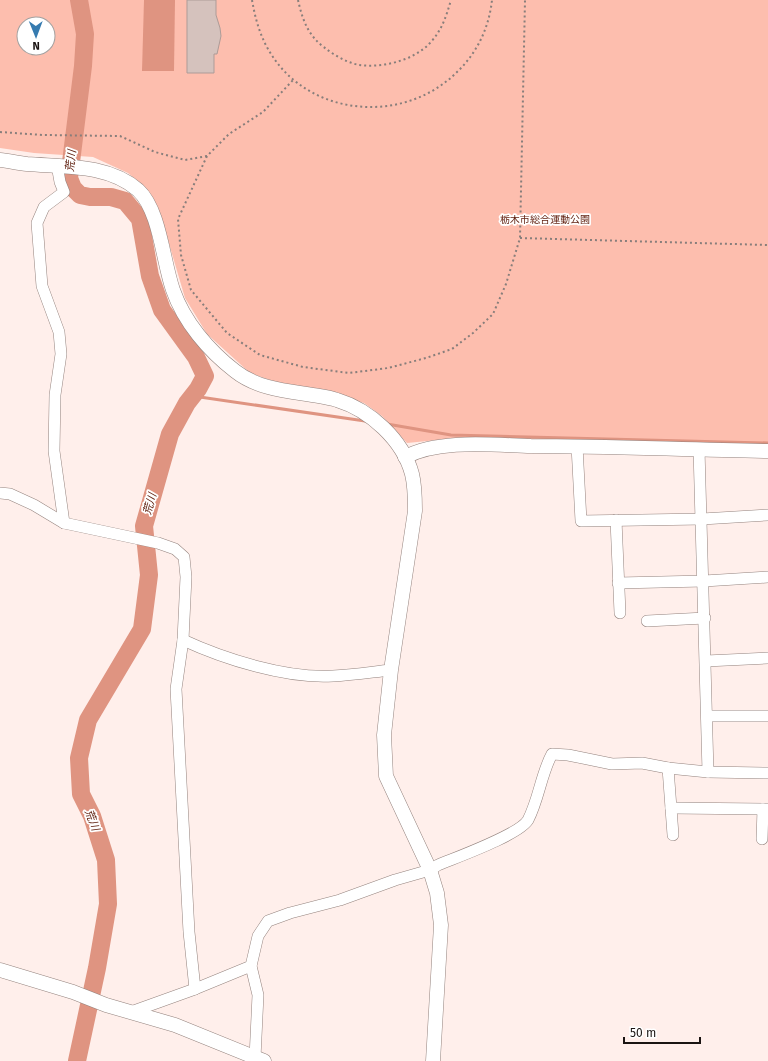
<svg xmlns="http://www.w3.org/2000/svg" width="768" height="1061" font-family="'Fira Sans','Noto Sans JP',sans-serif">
<rect width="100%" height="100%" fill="#ffefeb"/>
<path fill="#fdbeae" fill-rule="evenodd" d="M 0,0 L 768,0 L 768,446 L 448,439 L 407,443 L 382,416 L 364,403 L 326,392 L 282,384 L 250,373 L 207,334 L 185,298 L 160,213 L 145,187 L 128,173 L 93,157 L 34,153 L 0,148 ZM 24,24 L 48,24 L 48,48 L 24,48 Z"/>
<path fill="#df9481" d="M 144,0 L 175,0 L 174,71 L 142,71 Z"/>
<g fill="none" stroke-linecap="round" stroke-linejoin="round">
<g stroke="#df9481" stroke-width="3">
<path d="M 193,396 L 365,421"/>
<path d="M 387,424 L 451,435 L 768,443"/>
</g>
<path stroke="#df9481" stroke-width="18" d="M 77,1061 L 97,968 L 108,904 L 106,860 L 92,816 L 81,794 L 79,758 L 88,720 L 142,629 L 149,575 L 144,526 L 170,434 L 187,403 L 198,389 L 205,376 L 196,357 L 162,310 L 150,276 L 140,219 L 125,201 L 111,197 L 90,197 L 80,195 L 73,188 L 69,178 L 83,66 L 85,34 L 79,0"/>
</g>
<path fill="#d5c2bd" stroke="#ad9b97" d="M 187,0 L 216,0 L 216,15 L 220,28 L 221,36 L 217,54 L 214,54 L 214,73 L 187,73 Z"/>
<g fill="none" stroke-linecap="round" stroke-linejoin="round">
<g stroke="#94837e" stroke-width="12">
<g id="minor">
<path d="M 57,165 L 60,182 L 64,192 L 44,207 L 37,223 L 42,286 L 59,332 L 61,354 L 55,395 L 54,451 L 64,523"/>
<path d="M 577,446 L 581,521 L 702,519 L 768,515"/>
<path d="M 699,449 L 708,772"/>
<path d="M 0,493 L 10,494 L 34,505 L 64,523 L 158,543 L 175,549 L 184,557 L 186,577 L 183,640 L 176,689 L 189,932 L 195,989"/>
<path d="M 616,520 L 620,613"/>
<path d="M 618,583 L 704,581 L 768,577"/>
<path d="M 647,621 L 705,618"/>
<path d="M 183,640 C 224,659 287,679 333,676 C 353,675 372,672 391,670"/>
<path d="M 706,661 L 768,658"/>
<path d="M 707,716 L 768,716"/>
<path d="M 671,808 L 768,809"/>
<path d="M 673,835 L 668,768 L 708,772 L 768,773"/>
<path d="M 762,839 L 763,809"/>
<path d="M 131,1012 L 195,989 L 251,966"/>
<path d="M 253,1061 L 255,1058 L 258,995 L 251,966 L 258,936 L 268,921 L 290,913 L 340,900 L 395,880 L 430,870 L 438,865 C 457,857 519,835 528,820 C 539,799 541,774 552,754 L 568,755 L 612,764 L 642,763 L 668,768"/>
</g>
</g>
<g stroke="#94837e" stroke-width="15">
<g id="tertiary">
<path d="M 0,160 C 9,161 18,163 27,164 C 64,167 108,164 138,190 C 160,210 163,262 173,290 C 184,322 209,351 235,371 C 259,390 290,391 319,396 C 325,397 331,398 337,400 C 370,410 403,440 412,474 C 415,486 415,499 415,511 L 391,670 L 384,735 L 386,776 L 430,870 L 437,893 L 441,925 L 433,1061"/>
<path d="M 405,457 C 440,439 492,445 531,446 C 610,446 689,450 768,451"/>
<path d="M 0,970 L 73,992 L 106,1005 L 175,1025 L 264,1061"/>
</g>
</g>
<g stroke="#887e7b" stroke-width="2" stroke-dasharray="2 3" stroke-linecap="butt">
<path d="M 252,0 C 255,17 259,33 268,49 C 306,117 403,126 457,72 C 477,53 489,28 492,0"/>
<path d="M 298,0 C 301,13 305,28 315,39 C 325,50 344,62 359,65 C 382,68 413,61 430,43 C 442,30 446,17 451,0"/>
<path d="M 0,132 L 43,135 L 120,136 L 155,152 L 185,160 L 207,156 L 229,134 L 263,112 L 294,79"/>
<path d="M 207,156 L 178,219 L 181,255 L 191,290 L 227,333 L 260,355 L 303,367 L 349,373 L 388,368 L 426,358 L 452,349 L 473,333 L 493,314 L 506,284 L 520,238 L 525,0"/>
<path d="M 520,238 L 768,245"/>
</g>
<use href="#minor" stroke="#fff" stroke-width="11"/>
<use href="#tertiary" stroke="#fff" stroke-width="14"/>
</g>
<g text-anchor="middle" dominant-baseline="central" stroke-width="3.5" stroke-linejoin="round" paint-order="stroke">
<g font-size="10" fill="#5e1c0b" stroke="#fff">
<text x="545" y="220">栃木市総合運動公園</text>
</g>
<g font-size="11" font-style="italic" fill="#5b1908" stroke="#fff">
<text transform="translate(71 161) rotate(-84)">荒川</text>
<text transform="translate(150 504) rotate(-74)">荒川</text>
<text transform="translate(92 820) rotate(69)">荒川</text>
</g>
</g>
<g transform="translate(36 36) rotate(179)"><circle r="19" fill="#ffffff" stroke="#a3a1a0"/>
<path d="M0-3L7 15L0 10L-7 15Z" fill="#367bb0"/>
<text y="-6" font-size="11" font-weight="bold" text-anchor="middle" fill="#1a1412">N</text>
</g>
<path d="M624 1037v6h76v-6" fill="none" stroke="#1a1412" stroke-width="2"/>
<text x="630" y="1037" font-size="12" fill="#1a1412" stroke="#ffffff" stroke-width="3" paint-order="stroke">50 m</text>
</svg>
